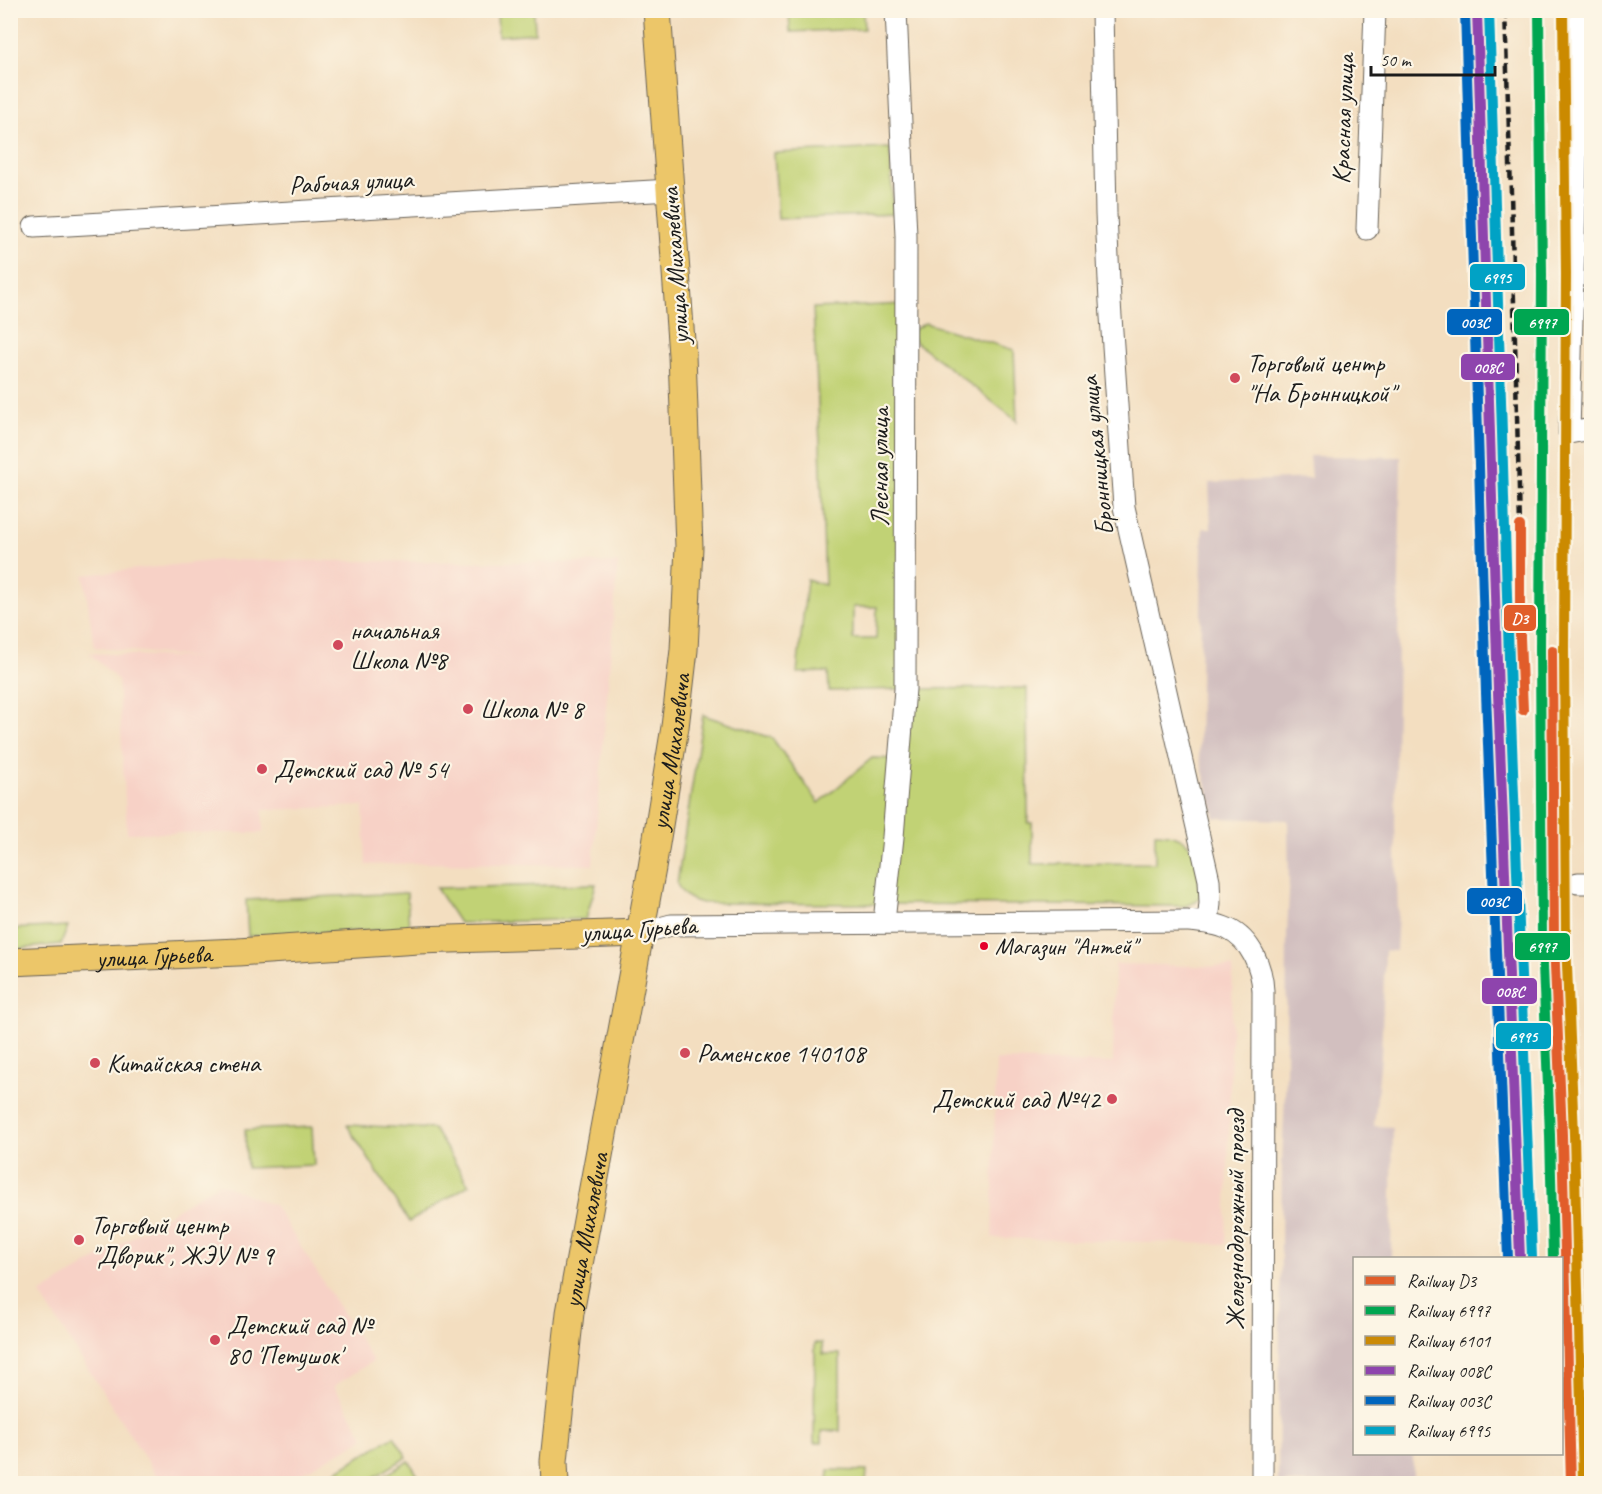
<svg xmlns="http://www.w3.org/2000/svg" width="1602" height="1494" font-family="Caveat,sans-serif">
<rect width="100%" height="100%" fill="#fcf5e5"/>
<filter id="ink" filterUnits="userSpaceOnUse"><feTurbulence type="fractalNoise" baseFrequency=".0167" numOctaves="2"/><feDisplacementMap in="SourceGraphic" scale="12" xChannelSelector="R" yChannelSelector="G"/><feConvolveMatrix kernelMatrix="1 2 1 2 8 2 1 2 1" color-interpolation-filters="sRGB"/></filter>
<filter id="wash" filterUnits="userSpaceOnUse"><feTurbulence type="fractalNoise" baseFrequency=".008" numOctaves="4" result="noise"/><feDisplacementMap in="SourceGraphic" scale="24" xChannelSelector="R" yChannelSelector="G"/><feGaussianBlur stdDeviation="1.35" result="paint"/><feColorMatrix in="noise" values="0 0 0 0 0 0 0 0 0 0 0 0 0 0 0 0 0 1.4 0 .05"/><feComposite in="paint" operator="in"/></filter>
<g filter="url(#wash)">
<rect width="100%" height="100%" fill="#f3dec0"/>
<g fill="#f7d1c6">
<path d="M 219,560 L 618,563 L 593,865 L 415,863 L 366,865 L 363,806 L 263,810 L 263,833 L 127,833 L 118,680 L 89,653 L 200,658 L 94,647 L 84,575 Z"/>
<path d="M 1115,964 L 1233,967 L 1226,1244 L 992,1238 L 996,1060 L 1113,1063 Z"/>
<path d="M 219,1183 L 275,1206 L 373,1361 L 334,1386 L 365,1438 L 284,1483 L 161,1483 L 40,1294 Z"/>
</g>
<path fill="#d2bfbf" d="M 1309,456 L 1401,457 L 1395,825 L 1398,912 L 1396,951 L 1385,951 L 1381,1057 L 1374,1126 L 1393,1127 L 1391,1258 L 1354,1258 L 1354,1454 L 1413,1454 L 1413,1483 L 1278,1483 L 1282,1163 L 1286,1072 L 1287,932 L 1289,893 L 1288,820 L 1215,818 L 1199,755 L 1202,546 L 1203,528 L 1211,528 L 1209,483 L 1311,478 Z"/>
<g fill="#c1d275" stroke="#6e7748" stroke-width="1.5" fill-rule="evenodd">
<path d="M 497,11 L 534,11 L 535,33 L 498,36 Z"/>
<path d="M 789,11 L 863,11 L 864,29 L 790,32 Z"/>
<path d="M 890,148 L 893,214 L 778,219 L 774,153 Z"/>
<path d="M 907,304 L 906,334 L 925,323 L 1014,350 L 1017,421 L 907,335 L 905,689 L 1027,688 L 1028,823 L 1032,823 L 1032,864 L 1155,863 L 1155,833 C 1200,833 1197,862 1201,896 L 1196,902 L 1185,906 L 702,903 C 689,900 683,896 677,884 L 703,715 L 772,738 L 819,803 L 872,758 L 898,759 L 904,689 L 829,691 L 828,672 L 797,673 L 807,580 L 825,585 L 820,443 L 813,308 ZM 853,607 L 877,607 L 876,639 L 853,639 Z"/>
<path d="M 596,884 L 586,919 L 459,923 L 436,888 Z"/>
<path d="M 407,893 L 409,929 L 248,936 L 246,900 Z"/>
<path d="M 68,926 L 61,944 L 11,950 L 11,929 Z"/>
<path d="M 347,1125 L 434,1129 L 469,1185 L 409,1222 Z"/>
<path d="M 312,1127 L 314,1165 L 247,1168 L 245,1130 Z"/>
<path d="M 815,1343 L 822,1343 L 823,1354 L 840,1354 L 840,1431 L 822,1431 L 822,1443 L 814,1443 Z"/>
<path d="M 394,1436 L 407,1457 L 365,1483 L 317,1483 Z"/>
<path d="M 409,1461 L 420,1479 L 414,1483 L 372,1483 Z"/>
<path d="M 829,1470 L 867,1471 L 866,1483 L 828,1483 Z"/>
</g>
</g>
<g filter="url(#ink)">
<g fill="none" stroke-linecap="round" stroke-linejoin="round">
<g stroke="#676055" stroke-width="23">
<g id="minor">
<path d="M 1102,10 L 1106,214 L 1110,302 L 1124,507 L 1209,880 L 1210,903 L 1208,923"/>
<path d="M 1580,10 L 1569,433 L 1592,429"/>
<path d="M 34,227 L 670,190"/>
<path d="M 1367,229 L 1375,10"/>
<path d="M 1578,883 L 1592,883"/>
<path d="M 884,922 L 893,837 L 905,689 L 906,236 L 896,10"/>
<path d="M 641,933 L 671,925 L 1187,921 C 1200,922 1216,923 1228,929 C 1251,940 1262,967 1263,991 L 1262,1484"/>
</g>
</g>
<g stroke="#676055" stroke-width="29">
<g id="major">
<path id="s1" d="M 10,962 L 238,952 L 418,940 L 641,933"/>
<path id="s2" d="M 555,1484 L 554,1461 L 557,1432 L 570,1313 L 652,868 L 675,727 L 684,650 L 689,547 L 682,355 L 657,10"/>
</g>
</g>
<use href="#minor" stroke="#fff" stroke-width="21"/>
<use href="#major" stroke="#ecc669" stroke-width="27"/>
<path stroke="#1c1c1c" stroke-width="4.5" stroke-dasharray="9 4.5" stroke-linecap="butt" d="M 1505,10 L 1511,193 L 1520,526"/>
<g stroke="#fcf5e5" stroke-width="15">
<g id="rail-1">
<path d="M 1520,526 L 1520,638 L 1523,710"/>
<path d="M 1552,650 L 1554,941 L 1562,1135 L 1571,1484"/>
</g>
</g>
<g stroke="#fcf5e5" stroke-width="15">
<path id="rail-2" d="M 1539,10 L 1542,274 L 1540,650 L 1542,941 L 1550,1135 L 1553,1258"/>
</g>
<g stroke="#fcf5e5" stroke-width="15">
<path id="rail-3" d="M 1563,10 L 1566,274 L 1564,650 L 1566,941 L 1574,1135 L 1583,1484"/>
</g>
<g stroke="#fcf5e5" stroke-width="15">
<path id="rail-4" d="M 1477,10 L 1498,693 L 1520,1258"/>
</g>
<g stroke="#fcf5e5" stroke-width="15">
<path id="rail-5" d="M 1465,10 L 1486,693 L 1508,1258"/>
</g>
<g stroke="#fcf5e5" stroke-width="15">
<path id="rail-6" d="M 1489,10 L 1510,693 L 1532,1258"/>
</g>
<use href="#rail-1" stroke="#e15d29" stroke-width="10"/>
<use href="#rail-2" stroke="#00a651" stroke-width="10"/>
<use href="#rail-3" stroke="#cb8a06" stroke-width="10"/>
<use href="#rail-4" stroke="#8e44ad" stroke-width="10"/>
<use href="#rail-5" stroke="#0065bd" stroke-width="10"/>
<use href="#rail-6" stroke="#01a2c5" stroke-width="10"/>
</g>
</g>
<g fill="#d1495b" stroke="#fcf5e5" stroke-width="2">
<circle cx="1235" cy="378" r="6"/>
<circle cx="338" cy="645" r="6"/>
<circle cx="468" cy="709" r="6"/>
<circle cx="262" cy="769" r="6"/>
<circle cx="685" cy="1053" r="6"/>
<circle cx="95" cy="1063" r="6"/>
<circle cx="1112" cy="1099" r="6"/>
<circle cx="79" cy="1240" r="6"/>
<circle cx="215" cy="1340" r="6"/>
</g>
<circle fill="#e4002b" stroke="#fcf5e5" stroke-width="2" cx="984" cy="946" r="5"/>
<g text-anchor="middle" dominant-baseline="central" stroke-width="4.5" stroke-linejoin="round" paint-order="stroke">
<g font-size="24" fill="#1c1c1c" stroke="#fcf5e5" text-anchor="start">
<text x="995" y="946">Магазин "Антей"</text>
</g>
<g font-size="26" fill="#1c1c1c" stroke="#fcf5e5">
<text transform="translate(1343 119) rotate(-88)">Красная улица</text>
<text transform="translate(351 182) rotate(-3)">Рабочая улица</text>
<text transform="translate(675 266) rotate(-94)">улица Михалевича</text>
<text transform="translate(1097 456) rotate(-96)">Бронницкая улица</text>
<text transform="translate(879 467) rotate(-90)">Лесная улица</text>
<text stroke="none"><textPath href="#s2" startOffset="742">улица Михалевича</textPath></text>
<text transform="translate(639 929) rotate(-4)">улица Гурьева</text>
<text stroke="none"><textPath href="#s1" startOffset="144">улица Гурьева</textPath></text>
<text transform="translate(1235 1220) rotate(-90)">Железнодорожный проезд</text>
<text stroke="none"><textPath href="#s2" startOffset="256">улица Михалевича</textPath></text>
</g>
<g font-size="26" fill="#1c1c1c" stroke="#fcf5e5" text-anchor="start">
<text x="1247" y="363">Торговый центр<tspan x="1247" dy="30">"На Бронницкой"</tspan></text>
<text x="350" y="630">начальная<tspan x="350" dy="30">Школа №8</tspan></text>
<text x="480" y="709">Школа № 8</text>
<text x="274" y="769">Детский сад № 54</text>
<text x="697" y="1053">Раменское 140108</text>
<text x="107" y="1063">Китайская стена</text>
<text x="1100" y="1099" text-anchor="end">Детский сад №42</text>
<text x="91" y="1225">Торговый центр<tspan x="91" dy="30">"Дворик", ЖЭУ № 9</tspan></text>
<text x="227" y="1325">Детский сад №<tspan x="227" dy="30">80 'Петушок'</tspan></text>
</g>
</g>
<g stroke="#fcf5e5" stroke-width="2">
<rect x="1469" y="263" width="57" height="28" rx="6" fill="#01a2c5"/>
<rect x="1513" y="308" width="57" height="28" rx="6" fill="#00a651"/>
<rect x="1446" y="308" width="57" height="28" rx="6" fill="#0065bd"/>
<rect x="1460" y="353" width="56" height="28" rx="6" fill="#8e44ad"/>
<rect x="1503" y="604" width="34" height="28" rx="6" fill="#e15d29"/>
<rect x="1466" y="887" width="57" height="28" rx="6" fill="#0065bd"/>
<rect x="1514" y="932" width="57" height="29" rx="6" fill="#00a651"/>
<rect x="1481" y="977" width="57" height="28" rx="6" fill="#8e44ad"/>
<rect x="1495" y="1022" width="57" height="28" rx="6" fill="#01a2c5"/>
</g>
<g font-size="16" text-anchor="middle" font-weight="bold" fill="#fff">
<text x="1497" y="283">6995</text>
<text x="1542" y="328">6997</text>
<text x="1475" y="328">003С</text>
<text x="1488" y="373">008С</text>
<text x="1520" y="624">D3</text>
<text x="1494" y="907">003С</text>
<text x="1542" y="952">6997</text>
<text x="1510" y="997">008С</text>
<text x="1523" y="1042">6995</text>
</g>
<rect width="1602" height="1494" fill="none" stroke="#fcf5e5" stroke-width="36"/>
<rect x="1353" y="1257" width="210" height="198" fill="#fcf5e5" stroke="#a29e95" stroke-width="1.5"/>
<rect x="1365" y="1276" width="30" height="9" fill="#e15d29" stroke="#a29e95" stroke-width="1.5"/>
<text x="1407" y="1287" font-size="18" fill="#1c1c1c">Railway D3</text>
<rect x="1365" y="1306" width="30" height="9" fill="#00a651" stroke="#a29e95" stroke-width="1.5"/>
<text x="1407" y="1317" font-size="18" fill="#1c1c1c">Railway 6997</text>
<rect x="1365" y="1336" width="30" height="9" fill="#cb8a06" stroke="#a29e95" stroke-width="1.5"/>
<text x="1407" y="1347" font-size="18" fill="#1c1c1c">Railway 6101</text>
<rect x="1365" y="1366" width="30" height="9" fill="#8e44ad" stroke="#a29e95" stroke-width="1.5"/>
<text x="1407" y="1377" font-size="18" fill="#1c1c1c">Railway 008С</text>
<rect x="1365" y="1396" width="30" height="9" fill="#0065bd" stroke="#a29e95" stroke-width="1.5"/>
<text x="1407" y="1407" font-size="18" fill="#1c1c1c">Railway 003С</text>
<rect x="1365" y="1426" width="30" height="9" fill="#01a2c5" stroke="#a29e95" stroke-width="1.5"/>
<text x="1407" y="1437" font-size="18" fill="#1c1c1c">Railway 6995</text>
<path d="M1371 66v9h124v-9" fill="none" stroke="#1c1c1c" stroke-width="3"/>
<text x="1380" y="66" font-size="18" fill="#1c1c1c" stroke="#fcf5e5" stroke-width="4.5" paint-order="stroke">50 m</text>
</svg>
